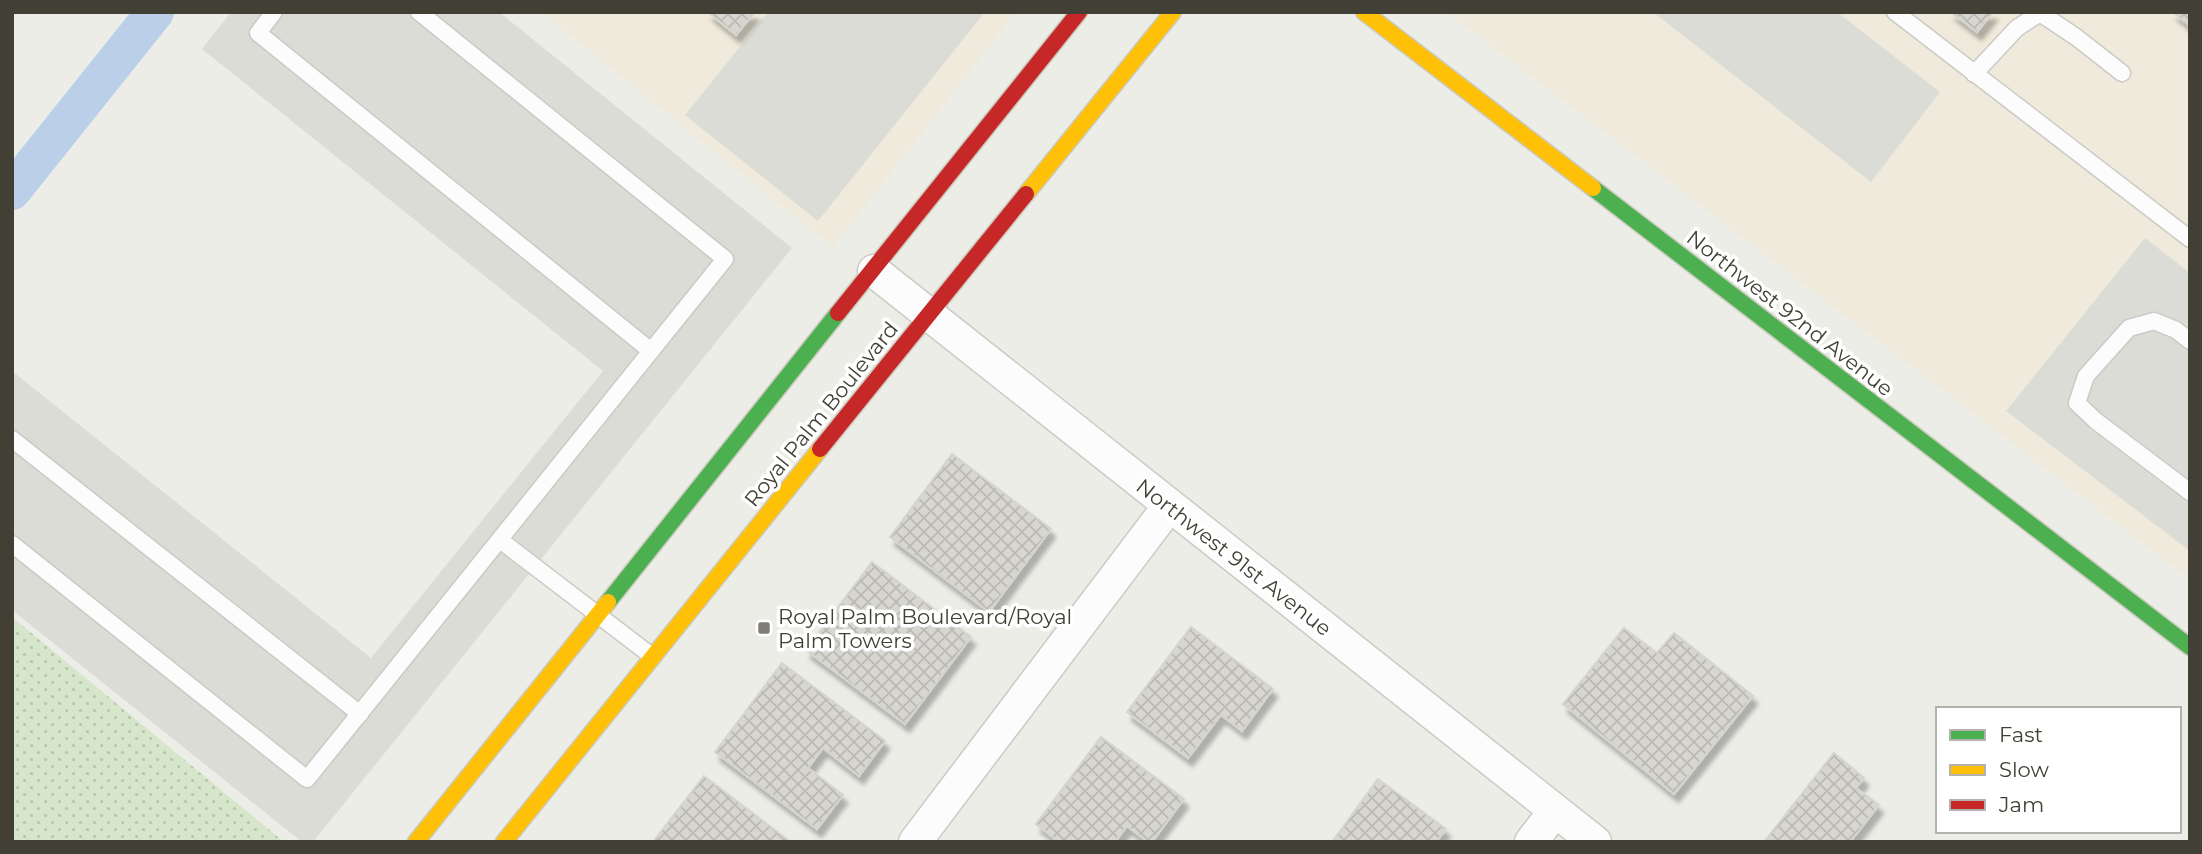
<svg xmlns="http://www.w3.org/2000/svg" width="2202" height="854" font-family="Montserrat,sans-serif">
<defs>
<pattern id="grass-dots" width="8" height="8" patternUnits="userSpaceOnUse" patternTransform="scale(1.75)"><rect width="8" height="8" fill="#d6e6ca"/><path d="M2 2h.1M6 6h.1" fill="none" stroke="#b9c6ae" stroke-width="1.8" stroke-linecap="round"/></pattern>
<pattern id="building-cross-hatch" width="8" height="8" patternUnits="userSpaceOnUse" patternTransform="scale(1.75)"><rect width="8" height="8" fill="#d7d6d0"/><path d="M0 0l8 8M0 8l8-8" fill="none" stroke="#bab9b3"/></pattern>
<filter id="shadow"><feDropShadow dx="4.5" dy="8" stdDeviation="2" flood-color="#0004"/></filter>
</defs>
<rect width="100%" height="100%" fill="#edede8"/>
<g fill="#efeadb">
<path d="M 541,12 L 1016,12 L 833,247 Z"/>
<path d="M 1447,12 L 2190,12 L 2190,579 Z"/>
</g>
<path fill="url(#grass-dots)" d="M 12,617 L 284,842 L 12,842 Z"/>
<g fill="#dcdcd7">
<path d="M 231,12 L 499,12 L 792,248 L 313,842 L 302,842 L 12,610 L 12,371 L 371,658 L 603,371 L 202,49 Z"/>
<path d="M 768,12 L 985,12 L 818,221 L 685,115 Z"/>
<path d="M 1653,12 L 1837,12 L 1940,92 L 1871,182 Z"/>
<path d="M 2145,238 L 2190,273 L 2190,551 L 2006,411 Z"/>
</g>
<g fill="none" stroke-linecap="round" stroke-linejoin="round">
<path stroke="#bbd0e8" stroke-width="38" d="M 12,191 L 155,12"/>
</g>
<g fill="url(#building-cross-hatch)" stroke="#d5d4ce" stroke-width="2" filter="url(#shadow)">
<path d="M 708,12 L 755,12 L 736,35 Z"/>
<path d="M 1951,12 L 1993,12 L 1977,32 Z"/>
<path d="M 2173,12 L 2190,12 L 2190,26 Z"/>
<path d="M 952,454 L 1051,529 L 989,612 L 890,537 Z"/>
<path d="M 872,562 L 971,637 L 905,724 L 806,650 Z"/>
<path d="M 1191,627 L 1273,689 L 1242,731 L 1221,715 L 1188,758 L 1127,712 Z"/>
<path d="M 1624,628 L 1657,653 L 1674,633 L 1753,696 L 1674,794 L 1563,704 Z"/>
<path d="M 782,663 L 885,741 L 859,776 L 823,748 L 808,768 L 843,795 L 817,829 L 715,752 Z"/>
<path d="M 1101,737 L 1184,799 L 1152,842 L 1148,842 L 1127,826 L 1115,842 L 1059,842 L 1036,824 Z"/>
<path d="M 1834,753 L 1864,778 L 1856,788 L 1879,805 L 1850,842 L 1764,842 Z"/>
<path d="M 704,776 L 788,840 L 787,842 L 653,842 Z"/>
<path d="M 1378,779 L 1446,829 L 1436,842 L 1332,842 Z"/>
</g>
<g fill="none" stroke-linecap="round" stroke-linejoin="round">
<g stroke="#cbcac5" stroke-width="19">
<g id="lane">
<path d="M 274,12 L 258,33 L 651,351"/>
<path d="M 1895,12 L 2190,239"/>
<path d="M 1974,74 L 2017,28 L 2040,13 L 2076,37 L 2122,73"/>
<path d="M 2190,341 L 2176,330 L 2154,321 L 2129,328 L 2086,376 L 2077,403 L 2096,421 L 2190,492"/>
<path d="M 12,439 L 360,714"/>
<path d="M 500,540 L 653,657"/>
<path d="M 12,544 L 307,779 L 725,259 L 419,12"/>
</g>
</g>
<g stroke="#cbcac5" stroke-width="35">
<g id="street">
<path d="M 874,271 L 1595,842"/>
<path d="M 915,842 L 1169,506"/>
<path d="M 1531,842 L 1555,811"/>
</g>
</g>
<g stroke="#cccabf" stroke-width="19">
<g id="fast">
<path d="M 1593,188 L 2190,647"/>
<path d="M 608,602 L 838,313"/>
</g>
</g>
<g stroke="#cccabf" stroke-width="19">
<g id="slow">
<path d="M 1364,12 L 1593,188"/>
<path d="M 1026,194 L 1173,12"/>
<path d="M 416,842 L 608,602"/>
<path d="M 504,842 L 820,449"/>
</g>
</g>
<g stroke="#cccabf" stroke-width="19">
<g id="jam">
<path d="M 838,313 L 1079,12"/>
<path d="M 820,449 L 1026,194"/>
</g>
</g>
<use href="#lane" stroke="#fcfcfc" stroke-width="16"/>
<use href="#street" stroke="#fcfcfc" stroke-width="32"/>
<use href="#fast" stroke="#4caf50" stroke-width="16"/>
<use href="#slow" stroke="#ffc107" stroke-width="16"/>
<use href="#jam" stroke="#c62828" stroke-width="16"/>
</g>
<rect fill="#7e7c74" stroke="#fff" stroke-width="2.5" x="757" y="621" width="14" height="14" rx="3.5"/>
<g text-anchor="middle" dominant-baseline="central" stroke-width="7" stroke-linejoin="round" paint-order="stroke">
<g font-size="21" fill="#423f35" stroke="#fff">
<text transform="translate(1790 313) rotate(38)">Northwest 92nd Avenue</text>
<text transform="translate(821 414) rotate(-51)">Royal Palm Boulevard</text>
<text transform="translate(1234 557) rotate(38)">Northwest 91st Avenue</text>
</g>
<g font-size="21" fill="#423f35" stroke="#fff" text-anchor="start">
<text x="778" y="616">Royal Palm Boulevard/Royal<tspan x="778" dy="24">Palm Towers</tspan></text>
</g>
</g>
<rect width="2202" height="854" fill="none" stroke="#423f35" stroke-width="28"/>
<rect x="1936" y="707" width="245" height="126" fill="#ffffff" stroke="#b3b2ae" stroke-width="2"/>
<rect x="1950" y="730" width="35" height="10" fill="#4caf50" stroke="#b3b2ae" stroke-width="2"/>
<text x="1999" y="742" font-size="21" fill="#423f35">Fast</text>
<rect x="1950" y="765" width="35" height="10" fill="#ffc107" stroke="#b3b2ae" stroke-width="2"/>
<text x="1999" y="777" font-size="21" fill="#423f35">Slow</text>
<rect x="1950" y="800" width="35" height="10" fill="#c62828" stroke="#b3b2ae" stroke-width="2"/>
<text x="1999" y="812" font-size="21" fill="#423f35">Jam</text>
</svg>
